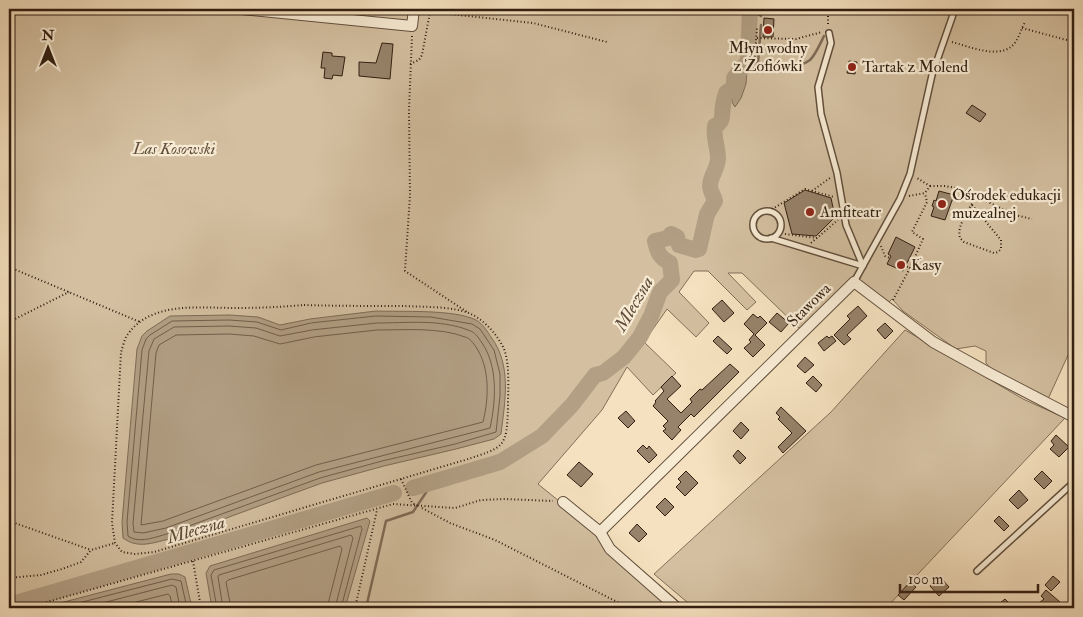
<svg xmlns="http://www.w3.org/2000/svg" width="1083" height="617" font-family="'IM FELL Double Pica',serif">
<rect width="100%" height="100%" fill="#f5e1bf"/>
<filter id="stains"><feTurbulence type="fractalNoise" baseFrequency=".004" numOctaves="4"/><feColorMatrix values="0 0 0 0 .2 0 0 0 0 .09 0 0 0 0 .02 0 0 0 .5 -.17"/></filter>
<radialGradient id="worn" r=".72"><stop offset=".6" stop-color="#630" stop-opacity="0"/><stop offset="1" stop-color="#630" stop-opacity=".3"/></radialGradient>
<g fill="#d4c0a1" stroke="#826f59">
<path d="M 9,9 L 1074,9 L 1074,342 L 1048,399 L 990,368 L 986,363 L 986,351 L 975,346 L 956,349 L 903,311 L 893,300 L 892,299 L 888,303 L 859,280 L 861,277 L 857,273 L 800,329 L 742,273 L 728,273 L 756,302 L 747,310 L 708,271 L 694,271 L 679,292 L 709,323 L 696,337 L 667,309 L 644,342 L 676,373 L 653,395 L 627,367 L 602,410 L 538,484 L 612,544 L 686,608 L 9,608 Z"/>
<path d="M 905,330 L 1023,399 L 1065,418 L 886,608 L 694,608 L 654,574 L 831,412 Z"/>
</g>
<g fill="#b29f84" stroke="#7e6b56">
<path d="M 744,46 L 750,46 L 750,55 L 753,58 L 753,66 L 747,69 L 746,84 L 741,98 L 735,107 L 732,102 L 733,81 L 737,68 L 742,62 Z"/>
<path d="M 376,311 C 401,312 454,309 476,320 C 483,324 487,331 491,337 C 512,365 505,401 501,434 L 494,439 L 456,449 L 384,466 L 322,483 L 169,539 C 152,543 138,549 123,538 L 122,522 L 137,349 L 142,336 L 147,331 L 170,316 L 230,315 L 258,317 L 280,325 L 310,319 Z"/>
<path d="M 367,518 L 370,521 L 345,608 L 212,608 L 206,573 L 210,566 Z"/>
<path d="M 171,574 L 179,574 L 185,577 L 192,608 L 41,608 Z"/>
</g>
<g fill="none" stroke-linecap="round" stroke-linejoin="round">
<g stroke="#725e4a" stroke-width="1">
<path d="M 376,316 L 431,317 L 472,324 L 480,329 L 494,350 L 500,374 L 500,396 L 496,432 L 455,444 L 382,461 L 320,478 L 167,534 C 155,537 139,544 128,536 L 127,522 L 142,350 L 146,339 L 150,335 L 172,321 L 229,320 L 257,322 L 281,330 L 311,323 Z"/>
<path d="M 377,323 C 406,323 440,319 468,330 C 475,332 478,337 482,343 C 498,366 496,401 490,428 L 319,472 L 166,528 L 143,533 L 134,532 L 133,523 L 149,351 L 154,339 L 174,327 L 229,326 L 256,328 L 280,336 L 312,330 Z"/>
<path d="M 377,330 C 404,330 440,327 465,337 C 470,338 473,343 476,347 C 490,368 489,398 483,422 L 316,465 L 163,521 L 141,525 L 156,353 L 159,345 L 176,335 L 229,334 L 254,336 L 280,344 L 314,337 Z"/>
<path d="M 59,608 L 172,579 L 181,581 L 187,608"/>
<path d="M 83,608 L 172,585 L 176,587 L 180,608"/>
<path d="M 112,608 L 168,594 L 170,596 L 173,608"/>
<path d="M 217,608 L 211,575 L 214,570 L 361,526 L 362,529 L 341,608"/>
<path d="M 223,608 L 218,577 L 219,575 L 351,535 L 353,538 L 335,608"/>
<path d="M 231,608 L 226,582 L 228,580 L 340,546 L 342,549 L 327,608"/>
</g>
<g stroke="#7e6b56" stroke-width="2.5">
<path d="M 750,9 L 761,16"/>
<path d="M 835,13 L 839,9"/>
<path d="M 751,62 C 768,66 794,72 810,60 C 816,54 820,44 824,36"/>
<path d="M 758,63 L 761,25"/>
<path d="M 366,608 L 386,521 L 413,512 L 433,482"/>
</g>
<g stroke="#b29f84" stroke-width="16">
<path d="M 413,488 L 500,462 L 542,436 L 572,405 L 595,375 L 603,373 L 624,357 L 640,337 L 651,316 L 660,292 L 672,280 L 670,263 C 660,258 657,252 655,241 L 668,238 L 671,234 L 677,237 L 679,245 L 696,250 L 699,249 L 707,214 L 715,201 C 714,196 710,191 710,186 C 710,176 718,169 718,158 C 718,148 713,137 715,126 C 725,121 721,115 723,106 C 723,102 725,97 726,93 L 734,87 L 734,78 L 748,61 L 750,9"/>
<path d="M 9,605 L 394,493"/>
</g>
</g>
<g fill="#97836b" stroke="#311e11">
<path d="M 764,18 L 774,19 L 773,37 L 763,37 Z"/>
<path d="M 382,43 L 393,44 L 390,79 L 359,76 L 359,62 L 376,63 Z"/>
<path d="M 323,52 L 332,53 L 332,56 L 345,57 L 342,76 L 333,75 L 332,79 L 324,78 L 325,68 L 321,68 Z"/>
<path d="M 849,61 L 857,62 L 855,74 L 847,73 Z"/>
<path d="M 972,105 L 986,114 L 980,122 L 966,113 Z"/>
<path d="M 805,190 L 831,198 L 835,217 L 816,236 L 792,234 L 784,203 Z"/>
<path d="M 939,191 L 954,195 L 945,220 L 931,216 L 934,207 L 932,206 L 934,200 L 936,201 Z"/>
<path d="M 896,237 L 915,247 L 903,271 L 887,264 L 891,256 L 888,254 Z"/>
<path d="M 722,300 L 734,313 L 724,322 L 712,309 Z"/>
<path d="M 858,306 L 867,316 L 847,335 L 851,339 L 844,345 L 834,335 L 850,319 L 847,316 Z"/>
<path d="M 777,313 L 789,323 L 781,332 L 769,322 Z"/>
<path d="M 753,314 L 758,318 L 760,316 L 767,323 L 755,335 L 765,345 L 753,357 L 744,348 L 751,342 L 749,340 L 754,334 L 744,324 Z"/>
<path d="M 885,323 L 893,331 L 885,339 L 877,330 Z"/>
<path d="M 718,336 L 732,349 L 727,354 L 713,341 Z"/>
<path d="M 827,336 L 829,338 L 832,336 L 836,341 L 824,351 L 818,343 Z"/>
<path d="M 805,357 L 814,365 L 805,373 L 797,366 Z"/>
<path d="M 730,364 L 739,372 L 694,417 L 691,414 L 678,427 L 681,430 L 672,440 L 663,431 L 666,429 L 663,426 L 668,421 L 653,406 L 656,402 L 655,401 L 664,391 L 661,387 L 672,376 L 681,386 L 667,399 L 681,413 L 692,402 L 690,399 L 700,389 L 702,390 Z"/>
<path d="M 813,376 L 822,385 L 816,392 L 806,383 Z"/>
<path d="M 781,407 L 806,431 L 783,453 L 778,447 L 792,433 L 778,419 L 780,417 L 776,413 Z"/>
<path d="M 626,411 L 635,421 L 628,428 L 618,418 Z"/>
<path d="M 741,422 L 749,430 L 741,439 L 733,431 Z"/>
<path d="M 1056,435 L 1069,447 L 1059,457 L 1050,449 L 1054,445 L 1051,441 Z"/>
<path d="M 643,445 L 647,449 L 649,446 L 657,455 L 649,463 L 637,451 Z"/>
<path d="M 738,450 L 746,458 L 740,464 L 733,456 Z"/>
<path d="M 579,462 L 593,474 L 581,487 L 567,475 Z"/>
<path d="M 686,471 L 698,483 L 685,496 L 676,487 L 681,482 L 678,479 Z"/>
<path d="M 1042,471 L 1052,481 L 1044,489 L 1034,479 Z"/>
<path d="M 1019,490 L 1028,500 L 1018,509 L 1009,500 Z"/>
<path d="M 665,498 L 674,507 L 665,516 L 656,507 Z"/>
<path d="M 999,516 L 1009,526 L 1004,531 L 994,521 Z"/>
<path d="M 637,524 L 647,534 L 639,542 L 629,533 Z"/>
<path d="M 1053,576 L 1060,582 L 1051,591 L 1045,585 Z"/>
<path d="M 940,577 L 949,587 L 939,596 L 930,586 Z"/>
<path d="M 910,582 L 916,587 L 904,600 L 898,595 Z"/>
<path d="M 1046,590 L 1060,602 L 1054,608 L 1033,608 L 1044,599 L 1041,596 Z"/>
<path d="M 1005,599 L 1010,604 L 1005,608 L 994,608 Z"/>
</g>
<g fill="none" stroke-linecap="round" stroke-linejoin="round">
<g stroke="#624f3c" stroke-width="8">
<g id="lane">
<circle cx="767" cy="225" r="14"/>
<path d="M 771,238 L 863,266 L 846,225 L 837,173 L 821,114 L 818,87 L 831,43 L 829,33"/>
<path d="M 854,282 L 900,199 L 910,174 L 932,75 L 955,9"/>
<path d="M 977,571 L 1074,482"/>
</g>
</g>
<g stroke="#624f3c" stroke-width="12">
<g id="street">
<path d="M 242,9 L 412,26 L 414,9"/>
<path d="M 563,502 L 600,532 L 610,549 L 677,608"/>
<path d="M 600,532 L 854,282 L 933,342 L 991,374 L 1074,417"/>
</g>
</g>
<g stroke="#311e11" stroke-width="2" stroke-dasharray="1 2.5" stroke-linecap="butt">
<path d="M 828,9 L 828,26"/>
<path d="M 1022,28 L 1074,42"/>
<path d="M 412,36 L 409,110 L 410,195 L 405,271 L 467,312"/>
<path d="M 757,38 L 796,39 L 822,32"/>
<path d="M 952,42 C 968,46 997,59 1012,46 C 1018,41 1021,29 1025,22"/>
<path d="M 410,64 L 419,60 L 422,55 L 430,12 L 533,23 L 607,42"/>
<path d="M 754,68 L 757,28"/>
<path d="M 930,186 L 945,186 L 961,189 L 1015,215 L 1032,219"/>
<path d="M 812,191 L 830,178"/>
<path d="M 909,196 L 925,193 L 930,186 L 917,178"/>
<path d="M 972,205 L 1001,240 L 1001,249 L 998,252 L 994,253 L 964,242 L 960,238 C 956,225 971,207 977,195"/>
<path d="M 769,211 L 805,189 L 834,197"/>
<path d="M 785,234 L 817,238"/>
<path d="M 811,243 L 838,220"/>
<path d="M 881,246 L 885,256 L 890,258"/>
<path d="M 9,267 L 140,322"/>
<path d="M 910,268 L 923,239 L 912,232 L 927,202 L 925,193"/>
<path d="M 893,300 L 910,268 L 904,265"/>
<path d="M 304,305 C 337,306 370,306 403,306 C 421,307 454,306 471,314 C 485,321 497,334 504,349 C 510,364 508,390 508,406 C 507,449 504,447 465,460 L 154,552 L 135,554 L 122,552 L 115,543 L 112,523 L 121,352 C 123,347 124,339 128,334 C 152,301 199,308 235,308 C 258,308 281,307 304,305 Z"/>
<path d="M 9,322 L 69,292"/>
<path d="M 401,479 L 412,503 L 418,506"/>
<path d="M 422,508 L 450,523 L 495,540 L 629,608"/>
<path d="M 9,521 L 91,550"/>
<path d="M 193,561 L 201,608"/>
<path d="M 9,578 L 41,575 L 62,569 L 81,562 L 91,550 L 115,543"/>
<path d="M 26,608 L 393,504 L 455,508 L 481,500 L 505,499 L 553,501"/>
<path d="M 355,608 L 377,510"/>
</g>
<use href="#lane" stroke="#f8ecd5" stroke-width="5"/>
<use href="#street" stroke="#f8ecd5" stroke-width="10"/>
</g>
<g fill="#8f2418" stroke="#f8ecd5" stroke-width="2">
<circle cx="768" cy="30" r="5"/>
<circle cx="852" cy="67" r="5"/>
<circle cx="942" cy="204" r="5"/>
<circle cx="810" cy="212" r="5"/>
<circle cx="901" cy="265" r="5"/>
</g>
<g text-anchor="middle" dominant-baseline="central" stroke-width="4.5" stroke-linejoin="round" paint-order="stroke">
<g font-size="16" fill="#311e11" stroke="#f8ecd5" text-anchor="start">
<text x="768" y="48" text-anchor="middle">Młyn wodny<tspan x="768" dy="18">z Zofiówki</tspan></text>
<text x="862" y="67">Tartak z Molend</text>
<text x="952" y="195">Ośrodek edukacji<tspan x="952" dy="18">muzealnej</tspan></text>
<text x="820" y="212">Amfiteatr</text>
<text x="911" y="265">Kasy</text>
</g>
<g font-size="16" font-style="italic" fill="#624f3c" stroke="#f8ecd5">
<text x="174" y="149">Las Kosowski</text>
</g>
<g font-size="16" fill="#311e11" stroke="#f8ecd5">
<text transform="translate(809 305) rotate(-45)">Stawowa</text>
</g>
<g font-size="18" font-style="italic" fill="#5e4b39" stroke="#f8ecd5">
<text transform="translate(634 304) rotate(-60)">Mleczna</text>
<text transform="translate(196 530) rotate(-16)">Mleczna</text>
</g>
</g>
<rect width="1083" height="617" fill="none" stroke="#f5e1bf" stroke-width="30"/>
<rect x="10" y="10" width="1063" height="597" fill="none" stroke="#311e11" stroke-width="2.5"/>
<rect x="15" y="15" width="1053" height="587" fill="none" stroke="#311e11"/>
<g transform="translate(48 48)" stroke="#f8ecd5" stroke-width="4" paint-order="stroke">
<path d="M0-4L9 19L0 12L-9 19Z" fill="#311e11"/>
<text y="-8" font-size="14" font-weight="bold" text-anchor="middle" fill="#311e11">N</text>
</g>
<path d="M900 584v8h138v-8" fill="none" stroke="#311e11" stroke-width="2.5"/>
<text x="908" y="584" font-size="15" fill="#311e11" stroke="#f8ecd5" stroke-width="4" paint-order="stroke">100 m</text>
<rect width="100%" height="100%" filter="url(#stains)"/>
<rect width="100%" height="100%" fill="url(#worn)"/>
</svg>
